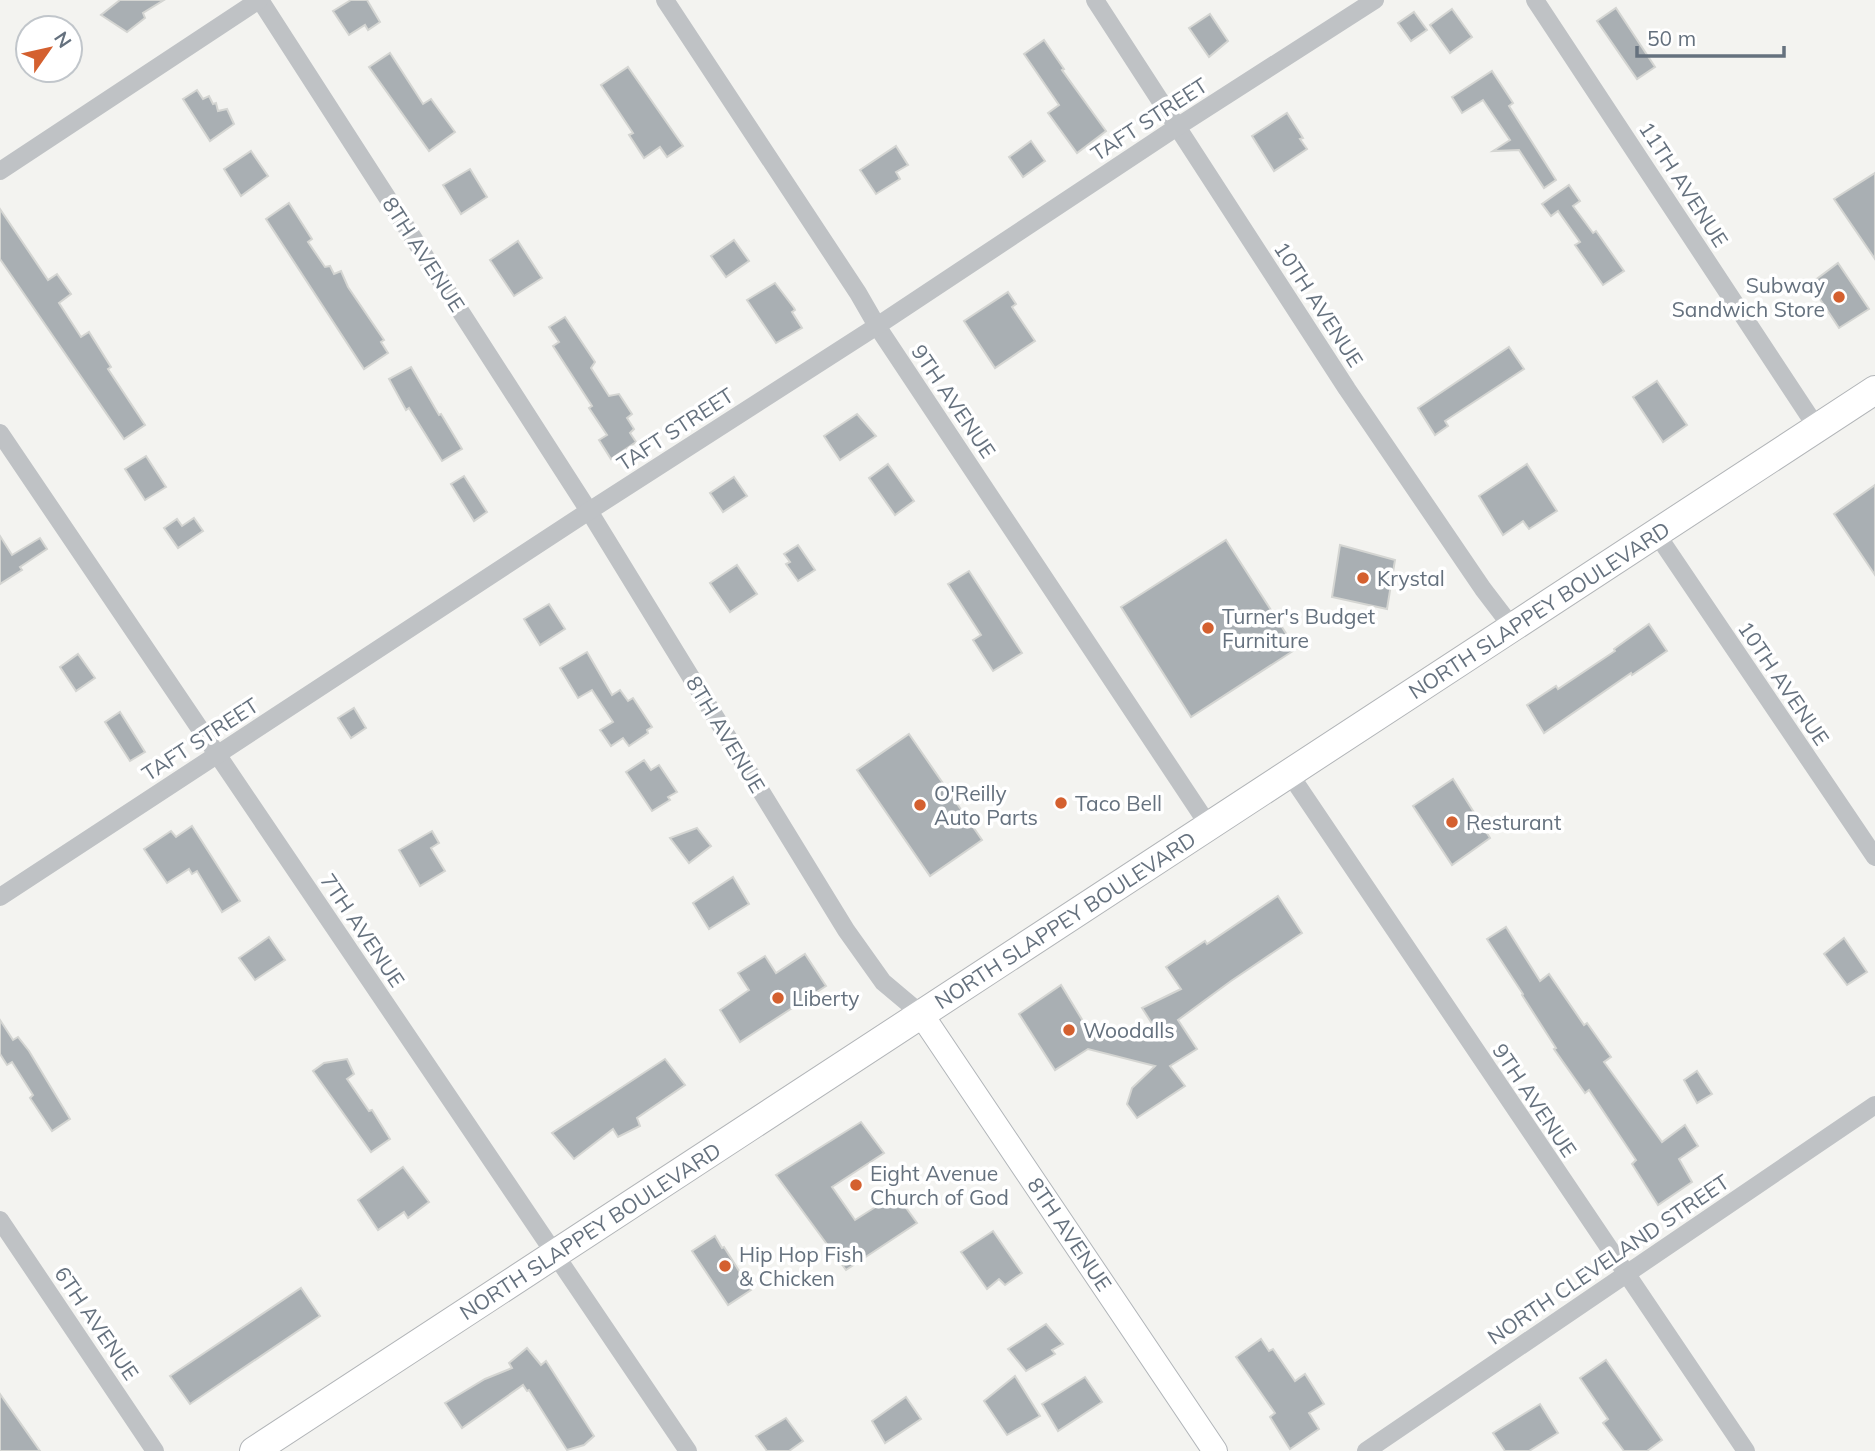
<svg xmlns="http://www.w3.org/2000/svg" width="1875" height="1451" font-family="Mulish,sans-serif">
<rect width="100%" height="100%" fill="#f3f3f0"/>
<g fill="#a9afb3" stroke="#d4d5d2" stroke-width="2">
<path d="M 120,0 L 164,0 L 143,13 L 145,18 L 127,32 L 101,15 Z"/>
<path d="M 351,0 L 367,0 L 380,22 L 368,30 L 365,25 L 349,35 L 333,11 Z"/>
<path d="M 1616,8 L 1655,67 L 1637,79 L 1597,21 Z"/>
<path d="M 1452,9 L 1472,37 L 1450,53 L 1430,25 Z"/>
<path d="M 1414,12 L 1427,30 L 1411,41 L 1398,23 Z"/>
<path d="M 1210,14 L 1228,41 L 1209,57 L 1189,28 Z"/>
<path d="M 1044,40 L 1064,69 L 1062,70 L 1106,131 L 1077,153 L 1048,113 L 1059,105 L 1024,54 Z"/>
<path d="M 390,53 L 423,104 L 431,99 L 455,132 L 429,151 L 369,67 Z"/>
<path d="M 628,67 L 683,146 L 667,157 L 660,147 L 644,158 L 629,135 L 633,133 L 601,85 Z"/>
<path d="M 1492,71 L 1513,103 L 1509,106 L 1556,180 L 1544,188 L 1519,150 L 1493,151 L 1510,140 L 1483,100 L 1462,113 L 1452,97 Z"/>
<path d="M 197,90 L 203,99 L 209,96 L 213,104 L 216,103 L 218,111 L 227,109 L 234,124 L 210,141 L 183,99 Z"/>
<path d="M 1287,113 L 1303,138 L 1300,139 L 1307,149 L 1274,171 L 1252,136 Z"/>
<path d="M 1031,141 L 1045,161 L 1023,177 L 1009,157 Z"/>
<path d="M 896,146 L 908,165 L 896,172 L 900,179 L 876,194 L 860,170 Z"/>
<path d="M 251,151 L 268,176 L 241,196 L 224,169 Z"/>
<path d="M 470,169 L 487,197 L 461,214 L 443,185 Z"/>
<path d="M 1875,173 L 1875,259 L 1834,199 Z"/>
<path d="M 1569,185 L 1580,201 L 1573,206 L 1593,233 L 1596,231 L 1624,271 L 1603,285 L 1575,245 L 1580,242 L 1558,211 L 1551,216 L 1542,204 Z"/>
<path d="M 289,203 L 312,239 L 308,242 L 325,267 L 330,266 L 334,274 L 341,271 L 348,287 L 384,340 L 381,342 L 388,353 L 364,369 L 266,219 Z"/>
<path d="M 0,209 L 48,280 L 57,274 L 71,294 L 59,303 L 81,337 L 89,332 L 111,367 L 108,369 L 145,425 L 124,439 L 0,259 Z"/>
<path d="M 734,240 L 749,261 L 726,277 L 711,256 Z"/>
<path d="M 518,241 L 542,278 L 514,296 L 490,260 Z"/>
<path d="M 1838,263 L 1869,309 L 1839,328 L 1810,284 Z"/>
<path d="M 775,283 L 794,308 L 795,310 L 792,312 L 802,328 L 776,343 L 747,300 Z"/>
<path d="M 1008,292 L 1016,304 L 1012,307 L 1035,341 L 995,368 L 964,321 Z"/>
<path d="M 565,317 L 595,362 L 591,368 L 609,396 L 619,394 L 632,414 L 627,418 L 634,429 L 630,433 L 636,442 L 611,459 L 599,440 L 607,435 L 589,408 L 592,406 L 553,346 L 559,342 L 549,327 Z"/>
<path d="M 1509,347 L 1524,369 L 1445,421 L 1448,426 L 1435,435 L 1418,408 Z"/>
<path d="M 411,367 L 439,415 L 441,414 L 462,449 L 442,461 L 409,408 L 406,410 L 389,379 Z"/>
<path d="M 1657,381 L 1687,425 L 1663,442 L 1633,397 Z"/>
<path d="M 857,414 L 876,436 L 840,460 L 824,436 Z"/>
<path d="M 146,456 L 166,487 L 145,500 L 125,469 Z"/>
<path d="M 888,464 L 914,501 L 895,515 L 869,478 Z"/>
<path d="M 1527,464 L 1557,511 L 1529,529 L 1523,521 L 1503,535 L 1479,496 Z"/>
<path d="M 464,476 L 487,512 L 474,521 L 451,484 Z"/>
<path d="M 734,477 L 747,496 L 723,512 L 710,493 Z"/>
<path d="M 1875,485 L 1875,575 L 1834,514 Z"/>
<path d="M 194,518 L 203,531 L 178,548 L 164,528 L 177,519 L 182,526 Z"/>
<path d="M 0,536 L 12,555 L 40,538 L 47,549 L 20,567 L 22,570 L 0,584 Z"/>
<path d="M 1226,540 L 1296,649 L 1191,717 L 1121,607 Z"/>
<path d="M 798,545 L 815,570 L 798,581 L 786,564 L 790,562 L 784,554 Z"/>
<path d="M 1340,545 L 1395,560 L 1387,609 L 1332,597 Z"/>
<path d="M 737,565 L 757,594 L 730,612 L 710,583 Z"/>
<path d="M 969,571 L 1022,653 L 993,671 L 973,640 L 981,635 L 948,584 Z"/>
<path d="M 549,604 L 565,629 L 540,645 L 524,619 Z"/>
<path d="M 1649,624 L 1667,651 L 1632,675 L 1631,673 L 1544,733 L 1527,705 L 1556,686 L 1558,689 L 1615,651 L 1614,649 Z"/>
<path d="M 587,652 L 612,695 L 620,690 L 628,701 L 633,698 L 652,727 L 647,730 L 648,733 L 629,746 L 623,738 L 611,746 L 600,730 L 613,722 L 592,690 L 578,698 L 560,668 Z"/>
<path d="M 78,654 L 95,678 L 76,691 L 60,667 Z"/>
<path d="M 354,708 L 366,728 L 351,738 L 338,718 Z"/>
<path d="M 120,712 L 145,752 L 130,761 L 105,722 Z"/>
<path d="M 909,734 L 982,840 L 930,876 L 857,770 Z"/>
<path d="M 644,760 L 651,770 L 659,765 L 677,792 L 668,797 L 670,800 L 652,811 L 626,772 Z"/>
<path d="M 1453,779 L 1490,838 L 1452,865 L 1413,806 Z"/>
<path d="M 192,826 L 240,901 L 222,912 L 197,871 L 192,874 L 189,869 L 167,883 L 144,849 L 171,831 L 176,837 Z"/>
<path d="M 697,828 L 711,846 L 689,863 L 670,838 Z"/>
<path d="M 432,831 L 439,843 L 431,848 L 445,871 L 420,886 L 399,850 Z"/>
<path d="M 733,877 L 749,904 L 709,929 L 693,903 Z"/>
<path d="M 1278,896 L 1302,933 L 1231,981 L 1178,1020 L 1197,1049 L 1170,1066 L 1185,1086 L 1137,1118 L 1127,1104 L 1132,1088 L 1155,1066 L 1088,1049 L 1055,1070 L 1019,1014 L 1061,985 L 1086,1026 L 1162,1039 L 1142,1008 L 1181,989 L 1166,967 L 1205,941 L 1207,944 Z"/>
<path d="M 1506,927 L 1540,981 L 1549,974 L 1584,1025 L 1587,1023 L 1611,1057 L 1604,1062 L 1662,1142 L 1685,1125 L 1698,1146 L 1679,1159 L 1692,1182 L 1658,1205 L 1632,1164 L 1636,1160 L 1589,1090 L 1585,1093 L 1554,1049 L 1556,1048 L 1522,995 L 1523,994 L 1487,939 Z"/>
<path d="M 269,937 L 285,960 L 255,980 L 239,958 Z"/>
<path d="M 1844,938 L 1867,972 L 1847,985 L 1824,954 Z"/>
<path d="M 805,954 L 826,986 L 740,1042 L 720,1010 L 749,990 L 738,973 L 765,956 L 776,973 Z"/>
<path d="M 0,1020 L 13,1040 L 18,1037 L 29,1051 L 70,1119 L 52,1131 L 30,1098 L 33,1095 L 12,1062 L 7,1065 L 0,1054 Z"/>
<path d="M 347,1059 L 354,1074 L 347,1079 L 369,1111 L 372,1110 L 390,1139 L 371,1152 L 313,1071 L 324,1063 Z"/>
<path d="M 665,1059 L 685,1085 L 637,1118 L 640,1126 L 618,1137 L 613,1129 L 574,1159 L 552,1133 Z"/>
<path d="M 1697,1071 L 1712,1094 L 1697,1103 L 1684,1080 Z"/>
<path d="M 861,1122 L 884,1153 L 832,1187 L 855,1220 L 896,1194 L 917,1223 L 846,1270 L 776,1175 Z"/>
<path d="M 403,1167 L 429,1202 L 408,1218 L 404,1212 L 378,1230 L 358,1200 Z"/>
<path d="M 993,1231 L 1022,1273 L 1005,1285 L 999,1279 L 987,1289 L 961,1252 Z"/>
<path d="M 715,1236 L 722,1248 L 724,1247 L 751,1290 L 728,1305 L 692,1251 Z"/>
<path d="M 301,1288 L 320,1316 L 190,1404 L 170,1376 Z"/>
<path d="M 1046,1324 L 1063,1344 L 1052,1350 L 1055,1354 L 1026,1371 L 1008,1349 Z"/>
<path d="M 1261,1339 L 1269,1351 L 1273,1349 L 1295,1381 L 1305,1374 L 1324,1404 L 1309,1413 L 1319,1429 L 1290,1449 L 1270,1417 L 1275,1413 L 1236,1357 Z"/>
<path d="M 527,1348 L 541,1365 L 546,1361 L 594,1436 L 584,1445 L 567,1450 L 529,1390 L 527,1391 L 523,1385 L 462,1428 L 445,1403 L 485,1379 L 512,1368 L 509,1363 Z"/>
<path d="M 1606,1360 L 1662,1440 L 1647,1451 L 1624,1451 L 1603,1423 L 1608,1419 L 1580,1378 Z"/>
<path d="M 1015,1376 L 1040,1416 L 1007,1435 L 984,1401 Z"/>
<path d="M 1085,1377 L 1102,1402 L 1058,1431 L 1042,1404 Z"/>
<path d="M 0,1394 L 40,1451 L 0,1451 Z"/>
<path d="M 906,1397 L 921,1419 L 885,1443 L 872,1421 Z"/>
<path d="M 1540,1404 L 1558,1433 L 1529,1451 L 1505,1451 L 1493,1433 Z"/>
<path d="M 786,1418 L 803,1441 L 789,1451 L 767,1451 L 756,1436 Z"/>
</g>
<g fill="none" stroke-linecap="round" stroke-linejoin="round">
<g stroke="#b1b5b9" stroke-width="26">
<path id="secondary" d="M 921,1014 L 1215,1451"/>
</g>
<g stroke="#b2b5b8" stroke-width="30">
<path id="primary" d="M 254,1451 L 1875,390"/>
</g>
<g stroke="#bfc2c5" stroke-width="18">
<path d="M 260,0 L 589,511 L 846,930 L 883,982 L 921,1014"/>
<path d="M 665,0 L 858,293 L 877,326 L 1209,826"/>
<path d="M 1095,0 L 1347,389 L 1483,589 L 1512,627"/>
<path d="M 1535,0 L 1817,428"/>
<path d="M 0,171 L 259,0"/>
<path d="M 0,433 L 688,1451"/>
<path d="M 1656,533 L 1875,857"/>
<path d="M 1289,773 L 1746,1451"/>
<path d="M 0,897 L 589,511 L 877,326 L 1177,127 L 1375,0"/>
<path d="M 0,1220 L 155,1451"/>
<path d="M 1366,1451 L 1875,1105"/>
</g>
<use href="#secondary" stroke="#fff" stroke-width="24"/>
<use href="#primary" stroke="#fff" stroke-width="28"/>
</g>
<g fill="#d4602f" stroke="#fff" stroke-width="2.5">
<circle cx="1839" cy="297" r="7"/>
<circle cx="1363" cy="578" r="7"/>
<circle cx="1208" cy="628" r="7"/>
<circle cx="1061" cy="803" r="7"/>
<circle cx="920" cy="805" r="7"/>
<circle cx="1452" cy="822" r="7"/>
<circle cx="778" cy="998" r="7"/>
<circle cx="1069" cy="1030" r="7"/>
<circle cx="856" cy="1185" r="7"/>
<circle cx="725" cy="1266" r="7"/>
</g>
<g text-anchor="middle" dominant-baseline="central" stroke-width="7" stroke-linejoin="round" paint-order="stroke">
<g font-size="21" fill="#65717e" stroke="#fff">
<text transform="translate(1149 119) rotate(-33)">TAFT STREET</text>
<text transform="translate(1684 184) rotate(57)">11TH AVENUE</text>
<text transform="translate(424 254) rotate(57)">8TH AVENUE</text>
<text transform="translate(1319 304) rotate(57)">10TH AVENUE</text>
<text transform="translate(954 401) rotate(56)">9TH AVENUE</text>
<text transform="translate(675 429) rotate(-33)">TAFT STREET</text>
<text transform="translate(1539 610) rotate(-33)">NORTH SLAPPEY BOULEVARD</text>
<text transform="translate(1784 683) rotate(56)">10TH AVENUE</text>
<text transform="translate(726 734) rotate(59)">8TH AVENUE</text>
<text transform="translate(200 739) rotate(-33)">TAFT STREET</text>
<text transform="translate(1065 920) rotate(-33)">NORTH SLAPPEY BOULEVARD</text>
<text transform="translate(363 930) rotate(56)">7TH AVENUE</text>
<text transform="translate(1535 1100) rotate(56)">9TH AVENUE</text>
<text transform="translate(590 1231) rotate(-33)">NORTH SLAPPEY BOULEVARD</text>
<text transform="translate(1070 1234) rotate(56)">8TH AVENUE</text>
<text transform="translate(1608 1259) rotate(-34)">NORTH CLEVELAND STREET</text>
<text transform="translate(97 1323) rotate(56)">6TH AVENUE</text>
</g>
<g font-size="21" fill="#65717e" stroke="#fff" text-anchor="start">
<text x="1825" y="285" text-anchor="end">Subway<tspan x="1825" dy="24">Sandwich Store</tspan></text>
<text x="1377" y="578">Krystal</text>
<text x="1222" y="616">Turner's Budget<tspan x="1222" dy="24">Furniture</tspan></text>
<text x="934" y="793">O'Reilly<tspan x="934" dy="24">Auto Parts</tspan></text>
<text x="1075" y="803">Taco Bell</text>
<text x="1466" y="822">Resturant</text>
<text x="792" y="998">Liberty</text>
<text x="1083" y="1030">Woodalls</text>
<text x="870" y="1173">Eight Avenue<tspan x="870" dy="24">Church of God</tspan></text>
<text x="739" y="1254">Hip Hop Fish<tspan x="739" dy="24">&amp; Chicken</tspan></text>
</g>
</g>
<g transform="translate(49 49) rotate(56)"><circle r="33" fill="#ffffff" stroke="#c1c6cb" stroke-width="2"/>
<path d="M0-5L12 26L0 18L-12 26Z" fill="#d4602f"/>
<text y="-10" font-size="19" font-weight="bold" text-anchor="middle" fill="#65717e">N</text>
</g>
<path d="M1637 46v10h147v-10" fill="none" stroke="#65717e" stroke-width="3.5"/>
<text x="1647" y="46" font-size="21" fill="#65717e" stroke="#ffffff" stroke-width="5" paint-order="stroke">50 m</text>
</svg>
